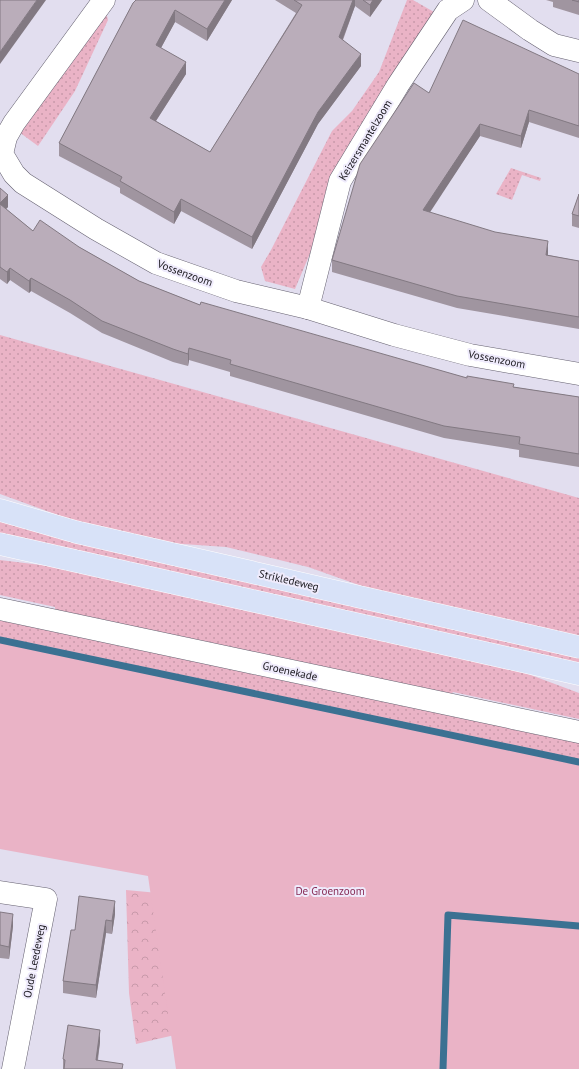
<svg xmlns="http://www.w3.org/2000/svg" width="579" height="1069" font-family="'PT Sans',sans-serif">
<defs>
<pattern id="grass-dots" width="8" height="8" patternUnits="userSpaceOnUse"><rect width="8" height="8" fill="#eab3c6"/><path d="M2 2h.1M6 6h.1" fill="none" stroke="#c899aa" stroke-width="1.8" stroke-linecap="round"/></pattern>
<pattern id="forest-crowns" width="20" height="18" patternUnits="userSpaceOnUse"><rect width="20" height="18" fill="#eab3c6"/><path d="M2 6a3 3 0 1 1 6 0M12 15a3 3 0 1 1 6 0" fill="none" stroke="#c899aa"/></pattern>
</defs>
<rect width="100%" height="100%" fill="#e2deef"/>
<g fill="url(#grass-dots)">
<path d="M 407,0 L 413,0 L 434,12 L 372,121 L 346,149 L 332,183 L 314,244 L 295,289 L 265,281 L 261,267 L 271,250 L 332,131 L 352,111 L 379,72 Z"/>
<path d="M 106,12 L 108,20 L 75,91 L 38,146 L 19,132 Z"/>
<path d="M 511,168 L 541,178 L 540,181 L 522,175 L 512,200 L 496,194 Z"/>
<path d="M 0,335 L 579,498 L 579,639 L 390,596 L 308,567 L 226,547 L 154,542 L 99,530 L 0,494 Z"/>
<path d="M 0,522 L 579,655 L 579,667 L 0,534 Z"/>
<path d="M 0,560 L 90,571 L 501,664 L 579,693 L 579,719 L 453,692 L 451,695 L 55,611 L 55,607 L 0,595 Z"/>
<path d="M 0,618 L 579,741 L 579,802 L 0,687 Z"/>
</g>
<path fill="url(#forest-crowns)" d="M 126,890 L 169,894 L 179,1034 L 136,1044 L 129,993 Z"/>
<path fill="#eab3c6" d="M 0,642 L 579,761 L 579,1069 L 176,1069 L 148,876 L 0,849 Z"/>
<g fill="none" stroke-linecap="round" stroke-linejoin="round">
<g stroke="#3b7192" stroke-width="7">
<path d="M 0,640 L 579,762"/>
<path d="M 443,1069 L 448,915 L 579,926"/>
</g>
<g stroke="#656170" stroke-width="23">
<g id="street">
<path d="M 104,0 L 14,123 L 6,137 L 2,154 L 14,174 L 23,183 L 96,229 L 156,263 L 236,291 L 308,308 L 394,335 L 470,355 L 579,374"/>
<path d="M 489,0 L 530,30 L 554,45 L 579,51"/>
<path d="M 308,308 L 340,181 L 398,85 L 448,10 L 463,0"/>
<path d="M 0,609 L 579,732"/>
<path d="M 0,892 L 46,899 L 13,1069"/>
</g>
</g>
<g stroke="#fff" stroke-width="23">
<g id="primary">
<path d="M 0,510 L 76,532 L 579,647"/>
<path d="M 0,544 L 579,674"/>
</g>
</g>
<use href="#street" stroke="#fff" stroke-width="22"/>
<use href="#primary" stroke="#d8e2f8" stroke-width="22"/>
</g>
<g fill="#a095a0">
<path d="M 232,0 L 207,41 L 175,22 L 161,48 L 186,74 L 156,121 L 210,152 L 296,13 L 275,0 L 382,0 L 370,17 L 355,6 L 343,40 L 361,66 L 318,124 L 252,249 L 181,211 L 174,224 L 120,193 L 120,188 L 59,156 L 59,143 L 133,3 Z"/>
<path d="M 546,0 L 579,0 L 579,15 L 553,7 L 553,2 Z"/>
<path d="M 579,74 L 579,138 L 529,122 L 521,148 L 480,136 L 429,212 L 548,253 L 548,255 L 579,261 L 579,329 L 457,308 L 332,272 L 332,260 L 429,93 Z"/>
<path d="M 0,188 L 8,207 L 6,209 L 33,231 L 79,247 L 139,281 L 200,305 L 467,378 L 514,387 L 579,397 L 579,467 L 519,457 L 519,450 L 444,438 L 230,376 L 230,372 L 189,360 L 188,366 L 173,362 L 102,333 L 70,313 L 31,291 L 29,293 L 10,280 L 7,284 L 0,279 Z"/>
<path d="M 579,194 L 579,228 L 572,226 L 572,214 Z"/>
<path d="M 0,912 L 13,926 L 9,959 L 0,958 Z"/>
<path d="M 115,914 L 112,934 L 106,933 L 96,998 L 63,993 L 63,981 L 75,930 Z"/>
<path d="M 100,1042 L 98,1060 L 123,1069 L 63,1069 L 63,1059 Z"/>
</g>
<g fill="#827982">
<path d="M 37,0 L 46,0 L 0,64 L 0,52 Z"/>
<path d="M 225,0 L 232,0 L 207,41 L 207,29 Z"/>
<path d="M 353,0 L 355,0 L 355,6 L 339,49 L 339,37 Z"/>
<path d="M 373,0 L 382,0 L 370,17 L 370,5 Z"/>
<path d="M 175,10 L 175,22 L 156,57 L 156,45 Z"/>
<path d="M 361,54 L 361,66 L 318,124 L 252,249 L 252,237 L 318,112 Z"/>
<path d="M 186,62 L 186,74 L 150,130 L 150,118 Z"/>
<path d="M 529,110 L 529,122 L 521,148 L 521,136 Z"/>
<path d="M 480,124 L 480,136 L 423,223 L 423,210 Z"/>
<path d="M 8,195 L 8,207 L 0,215 L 0,203 Z"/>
<path d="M 181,199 L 181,211 L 174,224 L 174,212 Z"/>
<path d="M 548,241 L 548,253 L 546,267 L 546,255 Z"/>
<path d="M 10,268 L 10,280 L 7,284 L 7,272 Z"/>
<path d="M 31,278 L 31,291 L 29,293 L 29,281 Z"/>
<path d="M 189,348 L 189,360 L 188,366 L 188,354 Z"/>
<path d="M 115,901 L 115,914 L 112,934 L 112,921 Z"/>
<path d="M 13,914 L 13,926 L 9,959 L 9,947 Z"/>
<path d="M 106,920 L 106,933 L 96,998 L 96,985 Z"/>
<path d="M 100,1030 L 100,1042 L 96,1069 L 96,1060 Z"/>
</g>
<g fill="#baadba" stroke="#827982">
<path d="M 0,0 L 37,0 L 0,52 Z"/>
<path d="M 136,0 L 225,0 L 207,29 L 175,10 L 156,45 L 186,62 L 150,118 L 210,152 L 302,5 L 294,0 L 353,0 L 339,37 L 361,54 L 318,112 L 252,237 L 181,199 L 174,212 L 120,181 L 122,177 L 59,143 L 133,3 Z"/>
<path d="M 363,0 L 373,0 L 370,5 Z"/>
<path d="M 572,0 L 579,0 L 579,2 Z"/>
<path d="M 463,20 L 579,74 L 579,126 L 529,110 L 521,136 L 480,124 L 423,210 L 495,232 L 548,241 L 546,255 L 579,261 L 579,317 L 457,296 L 332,260 L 360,164 L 414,83 L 429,93 Z"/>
<path d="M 0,188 L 8,195 L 0,203 Z"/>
<path d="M 579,194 L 579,216 L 572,214 Z"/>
<path d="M 0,204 L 33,231 L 40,220 L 79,247 L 139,281 L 200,305 L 201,302 L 467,378 L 467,376 L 514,384 L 513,387 L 579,397 L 579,454 L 519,444 L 520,437 L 444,426 L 230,364 L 231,360 L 189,348 L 188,354 L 173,349 L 102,321 L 70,300 L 31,278 L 29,281 L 10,268 L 7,272 L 0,267 Z"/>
<path d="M 79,896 L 115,901 L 112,921 L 106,920 L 96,985 L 63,981 L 71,930 L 75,930 Z"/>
<path d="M 0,912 L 13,914 L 9,947 L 0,945 Z"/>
<path d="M 68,1025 L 100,1030 L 96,1060 L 123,1064 L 122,1069 L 64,1069 L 65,1060 L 63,1059 Z"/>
</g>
<g text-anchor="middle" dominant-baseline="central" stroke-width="4" stroke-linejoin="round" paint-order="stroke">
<g font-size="11" fill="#1a181e" stroke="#efebfc">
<text transform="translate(365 140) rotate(-59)">Keizersmantelzoom</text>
<text transform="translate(185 273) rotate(20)">Vossenzoom</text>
<text transform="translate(497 359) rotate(11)">Vossenzoom</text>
<text transform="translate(289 580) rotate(13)">Strikledeweg</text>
<text transform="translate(290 671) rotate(12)">Groenekade</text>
<text transform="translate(34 961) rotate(-79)">Oude Leedeweg</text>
</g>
<g font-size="11" fill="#872b55" stroke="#efebfc">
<text x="330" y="891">De Groenzoom</text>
</g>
</g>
</svg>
